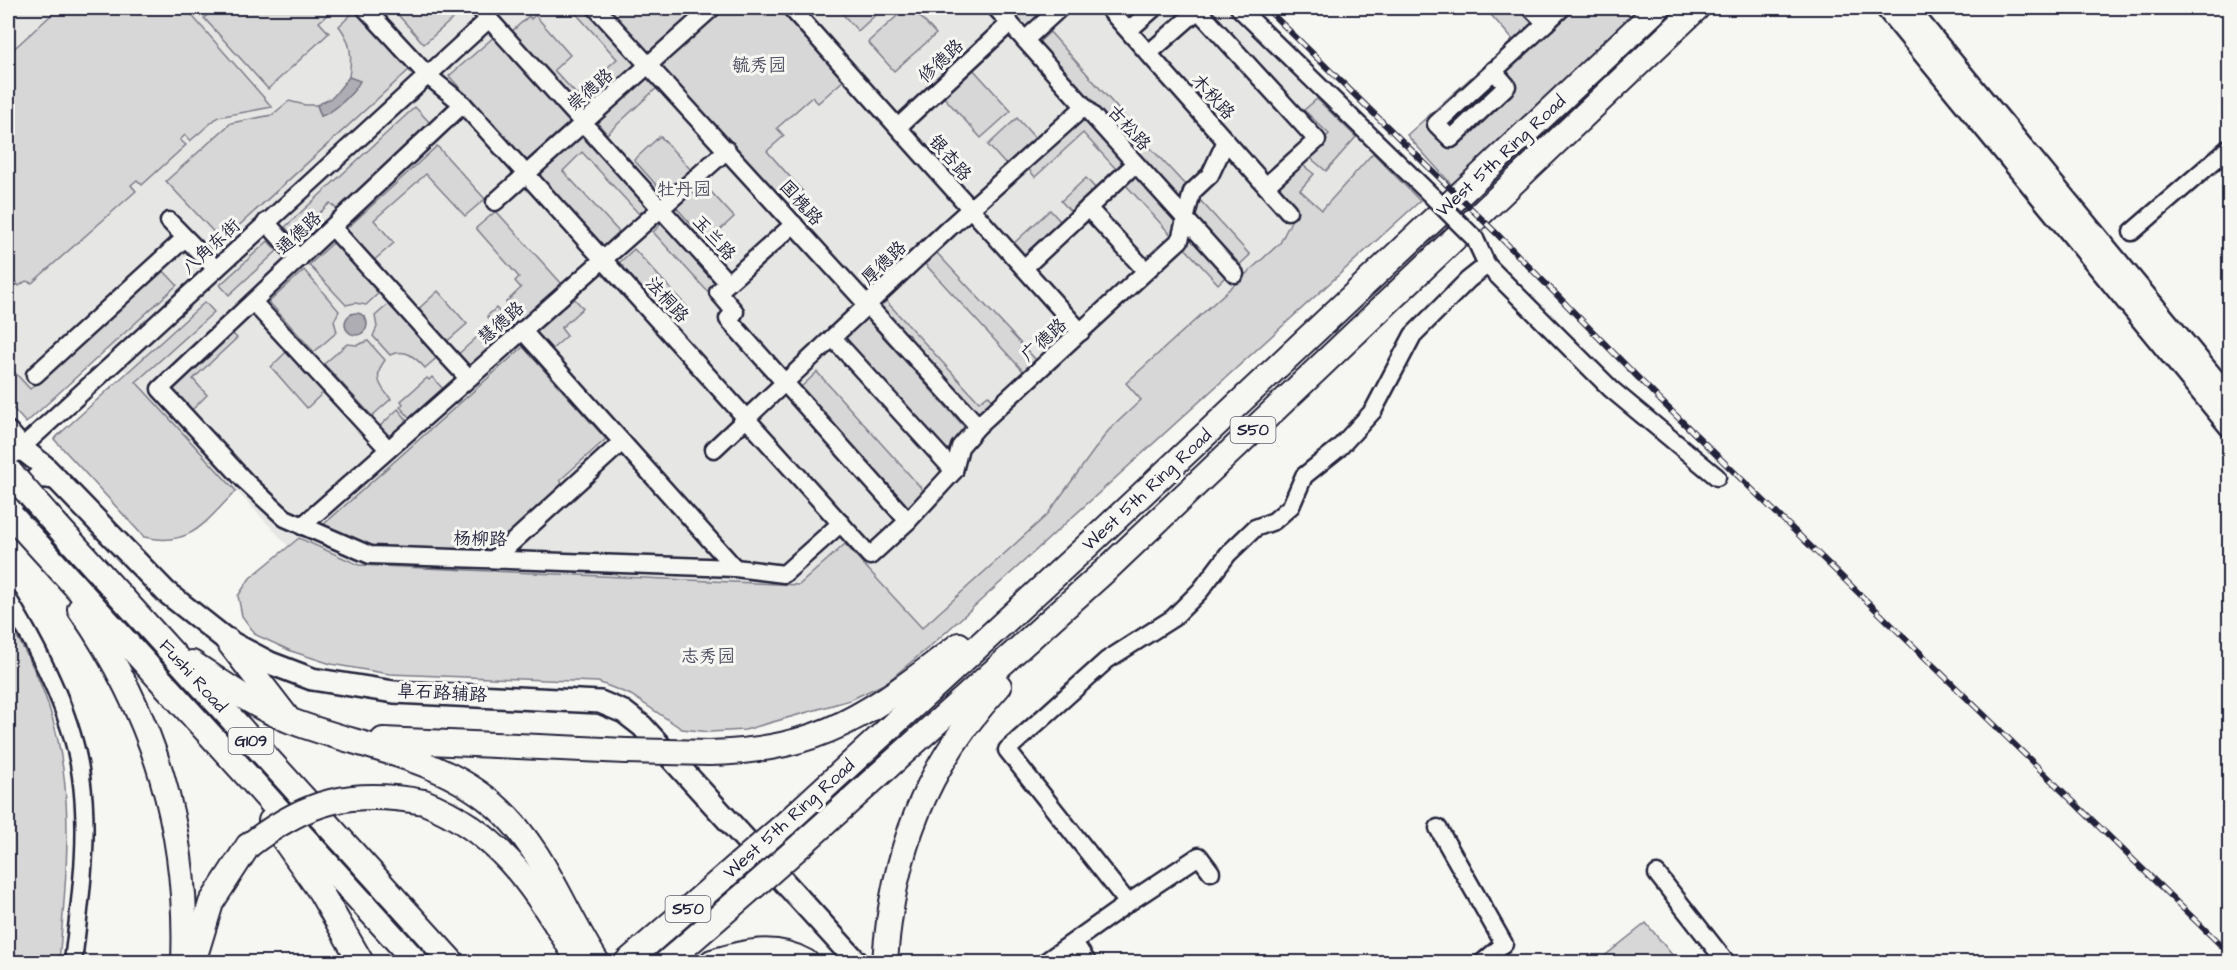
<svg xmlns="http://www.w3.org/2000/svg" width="2237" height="970" font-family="'Architects Daughter','LXGW WenKai TC',sans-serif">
<rect width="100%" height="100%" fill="#f6f6f2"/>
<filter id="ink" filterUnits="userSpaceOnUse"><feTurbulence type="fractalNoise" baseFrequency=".0167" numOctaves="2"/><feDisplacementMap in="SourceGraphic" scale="12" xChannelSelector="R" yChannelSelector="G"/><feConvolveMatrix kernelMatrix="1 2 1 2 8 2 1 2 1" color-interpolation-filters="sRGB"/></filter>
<g filter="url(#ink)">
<path fill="#e6e6e4" d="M 8,8 L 1223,8 L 1387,167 L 1108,431 L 1047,515 L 922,629 L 845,544 L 799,585 L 359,565 L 299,538 L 288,546 L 106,350 L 26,423 L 8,403 Z"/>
<g fill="#d7d7d7" stroke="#7c7c89" stroke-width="1.5">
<path d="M 59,8 L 190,8 L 187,10 L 272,107 L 218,117 L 190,141 L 185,135 L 180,140 L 186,145 L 142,185 L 137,180 L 131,185 L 136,191 L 32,283 L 26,281 L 19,286 L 8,273 L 8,54 Z"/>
<path d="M 215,8 L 335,8 L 319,22 L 329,33 L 268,89 L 204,18 Z"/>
<path d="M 392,8 L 465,8 L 424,44 Z"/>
<path d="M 571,8 L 586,8 L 637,63 L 583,113 L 510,33 L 529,16 L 531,19 L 535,15 L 570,55 L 554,70 L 577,95 L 617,59 Z"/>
<path d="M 611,8 L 782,8 L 845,79 L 818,103 L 812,97 L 777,128 L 784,136 L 767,151 L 805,194 L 788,209 L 659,68 L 674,53 L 662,40 L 647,54 L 607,11 Z"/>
<path d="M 837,8 L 883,8 L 858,31 Z"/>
<path d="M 906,8 L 912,8 L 936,34 L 894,71 L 868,42 Z"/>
<path d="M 1002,8 L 1053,8 L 1025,33 Z"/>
<path d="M 1485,8 L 1650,8 L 1452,185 L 1407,135 L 1513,40 Z"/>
<path d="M 356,10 L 410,69 L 222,241 L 166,181 L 231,123 L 272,115 L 289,101 L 305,105 L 317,105 L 321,116 C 334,111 354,94 359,82 L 349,77 C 352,57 352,43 339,26 Z"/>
<path d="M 1050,32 L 1126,118 L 1112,131 L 1036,45 Z"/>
<path d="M 495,36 L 571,121 L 526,161 L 449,76 Z"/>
<path d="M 972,68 L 1011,111 L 981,138 L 942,95 Z"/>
<path d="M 648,71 L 661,84 L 607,134 L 595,120 Z"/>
<path d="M 1317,99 L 1356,137 L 1326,171 L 1308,156 L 1329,134 L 1304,110 Z"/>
<path d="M 415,107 L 432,125 L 339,211 L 330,203 L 294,237 L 285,227 Z"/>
<path d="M 1083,113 L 1125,160 L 1116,169 L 1083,133 L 1035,177 L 1025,165 Z"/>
<path d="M 1017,118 L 1036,139 L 1007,166 L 988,145 Z"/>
<path d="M 1134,130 L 1187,187 L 1181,207 L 1121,142 Z"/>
<path d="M 580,132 L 648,206 L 639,214 L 582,152 L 563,171 L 619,232 L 604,246 L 536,172 Z"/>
<path d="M 660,136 L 734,217 L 707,242 L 634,160 Z"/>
<path d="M 437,146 L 485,199 L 465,216 L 426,174 L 374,220 L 394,243 L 372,262 L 344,231 Z"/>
<path d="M 1373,153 L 1420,201 L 935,642 L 886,683 L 850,700 L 745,730 L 710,732 L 682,729 L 631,695 L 598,682 L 389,674 L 331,664 L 291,651 L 256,635 L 242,616 L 238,596 L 250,578 L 299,538 L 359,565 L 799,585 L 845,544 L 922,628 L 1047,515 L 1108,431 L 1141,400 L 1126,383 L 1280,243 L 1296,211 L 1274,187 L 1300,163 L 1314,174 L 1300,190 L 1322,210 Z"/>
<path d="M 1137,173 L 1177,217 L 1172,236 L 1125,184 Z"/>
<path d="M 1086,178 L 1096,189 L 1071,212 L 1061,201 Z"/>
<path d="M 1198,198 L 1250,255 L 1236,268 L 1192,219 Z"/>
<path d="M 1050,210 L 1061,222 L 1025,255 L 1014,243 Z"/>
<path d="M 496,211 L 562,284 L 522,320 L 506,302 L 521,288 L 515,281 L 519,277 L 476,228 Z"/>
<path d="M 663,222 L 718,283 L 708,292 L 653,232 Z"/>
<path d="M 1189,231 L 1228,274 L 1218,284 L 1184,247 Z"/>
<path d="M 336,240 L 382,290 L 366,305 L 355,303 L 346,305 L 309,265 Z"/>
<path d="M 268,241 L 277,251 L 229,295 L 220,285 Z"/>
<path d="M 634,249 L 689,309 L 674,323 L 619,263 Z"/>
<path d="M 937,253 L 1036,360 L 1023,371 L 925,264 Z"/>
<path d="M 162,269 L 177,285 L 26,423 L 8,403 L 8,365 L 30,389 Z"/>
<path d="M 304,270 L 339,311 L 334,321 L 337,332 L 314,352 L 269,302 Z"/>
<path d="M 438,291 L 467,324 L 444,344 L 415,312 Z"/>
<path d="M 571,295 L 583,308 L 561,328 L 567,336 L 550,351 L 531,330 Z"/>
<path d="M 392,301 L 441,354 L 425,368 C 415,357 406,348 390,355 L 373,336 L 377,327 L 375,316 Z"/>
<path d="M 886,301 L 979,402 L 988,395 L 995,403 L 979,418 L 878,308 Z"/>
<path d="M 205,302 L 214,312 L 136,382 L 236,491 C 205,521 192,548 144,537 L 54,439 Z"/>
<path d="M 496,308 L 513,327 L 465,370 L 454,358 L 486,329 L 493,336 L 500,330 L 487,316 Z"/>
<path d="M 866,318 L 968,431 L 946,451 L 844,338 Z"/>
<path d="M 230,331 L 237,338 L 193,379 L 207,395 L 189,413 L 167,389 Z"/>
<path d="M 368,341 L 385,360 C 373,376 379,386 391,399 L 372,416 L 324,364 L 347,344 L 357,345 Z"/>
<path d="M 523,347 L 606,439 L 560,480 L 564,485 L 495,548 L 484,551 L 373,547 L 322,526 Z"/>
<path d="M 288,350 L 325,391 L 307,408 L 271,367 Z"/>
<path d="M 817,372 L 924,491 L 909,510 L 800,388 Z"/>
<path d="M 432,377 L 443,389 L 410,418 L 400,407 L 403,404 L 401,401 L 427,378 L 429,380 Z"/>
<path d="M 398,409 L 408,421 L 389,438 L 379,427 Z"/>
<path d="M 8,622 C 81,735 70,835 59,962 L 8,962 Z"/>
<path d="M 1646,923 L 1678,962 L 1597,962 Z"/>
</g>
<g fill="#adadb3" stroke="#757583" stroke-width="1.5">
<path d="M 349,77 L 360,81 C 355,92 333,113 321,116 L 317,105 L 333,97 Z"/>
<circle cx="356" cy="324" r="11"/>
</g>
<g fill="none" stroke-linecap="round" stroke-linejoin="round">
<g stroke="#22223b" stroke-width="21">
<g id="minor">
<path d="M 365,8 L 428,76 L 463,104 L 870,556 L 908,521 L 954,471 L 960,447 L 978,426 L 1180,240 L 1192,192 L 1210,175 L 1226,141"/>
<path d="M 479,8 L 728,283 L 718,292 L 735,312 L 728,319 L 908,521"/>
<path d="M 596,8 L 978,426"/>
<path d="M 791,8 L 1081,332"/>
<path d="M 996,8 L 1235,274"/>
<path d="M 1108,8 L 1288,211"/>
<path d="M 1239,8 L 1433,197"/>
<path d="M 1531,8 L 1546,23 L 1562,8"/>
<path d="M 1129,30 L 1154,8"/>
<path d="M 1025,40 L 1060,8"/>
<path d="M 1149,53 L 1198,10 L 1317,140 L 1266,186"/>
<path d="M 1493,70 L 1507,86 L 1451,139 L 1436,124 L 1546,23"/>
<path d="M 463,104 L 160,389 L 245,481 L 285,518 L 370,555 L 735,568 L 784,574 L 841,523"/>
<path d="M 898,127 L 1010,23"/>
<path d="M 495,202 L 712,8"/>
<path d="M 1088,208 L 1146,271"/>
<path d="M 169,221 L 216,269"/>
<path d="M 266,222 L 299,259"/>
<path d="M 333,228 L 468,378 L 441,349"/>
<path d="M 2132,232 L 2230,147"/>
<path d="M 1487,265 L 1611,389 L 1717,477"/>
<path d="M 1024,268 L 1135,164"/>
<path d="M 728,283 L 794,224"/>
<path d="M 254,303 L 388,449"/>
<path d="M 522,330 L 735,568"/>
<path d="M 833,338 L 954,471"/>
<path d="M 35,375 L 185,238"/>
<path d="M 714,449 L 949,228 L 1084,107"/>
<path d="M 8,460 L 489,19"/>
<path d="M 302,526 L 727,150"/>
<path d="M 494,559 L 622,442"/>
<path d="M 8,599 C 39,650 73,716 81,776 C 90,838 80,901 73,962"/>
<path d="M 1438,828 L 1504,944 L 1483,962"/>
<path d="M 1657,874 L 1726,962"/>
<path d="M 1128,903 L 1199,856 L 1211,872"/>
<path d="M 1074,942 L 1087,962"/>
<path d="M 1045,962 L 1128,903 L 1007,750 L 1107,660 L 1173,618 L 1200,591 L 1228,554 L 1255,528 L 1274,521 L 1291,506 L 1304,476 L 1339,448 L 1373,411 L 1413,335 L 1468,280 L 1487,265 L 1475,239"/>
</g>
</g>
<g stroke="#22223b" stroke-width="26">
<g id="major">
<path d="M 1887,8 L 2230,426"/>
<path d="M 1907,8 L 2230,399"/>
<path d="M 8,433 L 21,448 L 44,466 L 166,592 L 228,641 L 270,663 L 312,679 L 394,692 L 600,702 L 624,712 L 642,726 L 857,962"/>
<path d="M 8,506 L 40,476 L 55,478"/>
</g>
</g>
<g stroke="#22223b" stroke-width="28">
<g id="highway">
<path d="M 8,512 L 416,962"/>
<path d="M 51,519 L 452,962"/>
<path d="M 80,609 C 155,717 189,832 184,962"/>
<path d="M 228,641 L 286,716"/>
<path d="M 192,663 C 224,684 255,707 291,721 C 362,748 441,756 499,809 C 544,850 564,912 597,962"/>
<path d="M 383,740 L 626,751"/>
<path d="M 709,753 C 823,750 872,712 959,645"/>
<path d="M 424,802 C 496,831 532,883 570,947"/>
<path d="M 271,821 L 320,891 L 361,962"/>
<path d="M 784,825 L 1085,548 L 1658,8"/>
<path d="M 801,845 L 1106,570 L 1697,8"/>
<path d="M 194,959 L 211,903 L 248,846"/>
<path d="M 627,962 L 739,864"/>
<path d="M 667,962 L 758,883"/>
<path d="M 712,962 C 745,952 775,944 806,962"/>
<path d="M 885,962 C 892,854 925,766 999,686"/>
</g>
</g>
<use href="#minor" stroke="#f6f6f2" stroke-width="16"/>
<use href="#major" stroke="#f6f6f2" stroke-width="21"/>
<use href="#highway" stroke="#f6f6f2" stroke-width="24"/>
<g stroke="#22223b" stroke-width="6">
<path id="rail" d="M 1266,8 L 1497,234 L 1660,400 L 2230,954"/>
</g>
<use href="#rail" stroke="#f6f6f2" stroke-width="4" stroke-dasharray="11" stroke-linecap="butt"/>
<g stroke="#22223b" stroke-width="21" stroke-linecap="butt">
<path id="minor-bridge" d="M 1433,197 L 1475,239"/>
</g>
<g stroke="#22223b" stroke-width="28" stroke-linecap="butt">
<g id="highway-bridge">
<path d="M 8,470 L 51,519"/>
<path d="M 626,751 L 709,753"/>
<path d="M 248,846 C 307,800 351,789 424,802"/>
<path d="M 739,864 L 784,825"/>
<path d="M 758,883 L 801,845"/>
</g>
</g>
<use href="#minor-bridge" stroke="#f6f6f2" stroke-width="16"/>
<use href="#highway-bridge" stroke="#f6f6f2" stroke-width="24"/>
</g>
</g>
<g text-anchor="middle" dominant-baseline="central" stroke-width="6" stroke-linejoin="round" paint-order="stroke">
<g fill="#f6f6f2" stroke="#626272" stroke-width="1.5">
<rect x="1230.5" y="417" width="45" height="26" rx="4.5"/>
<rect x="228.5" y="728" width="45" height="26" rx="4.5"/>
<rect x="665.5" y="896" width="45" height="26" rx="4.5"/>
</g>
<g font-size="16" font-weight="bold" fill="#22223b">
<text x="1253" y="430">S50</text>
<text x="251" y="741">G109</text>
<text x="688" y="909">S50</text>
</g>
<g font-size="18" fill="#22223b" stroke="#f6f6f2">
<text transform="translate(941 61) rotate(-43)">修德路</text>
<text transform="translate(590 90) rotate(-41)">崇德路</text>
<text transform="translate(1213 97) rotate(48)">木秋路</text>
<text transform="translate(1129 128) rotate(48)">古松路</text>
<text transform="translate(1501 156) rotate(-43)">West 5th Ring Road</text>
<text transform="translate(950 158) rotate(49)">银杏路</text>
<text transform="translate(801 203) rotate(48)">国槐路</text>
<text transform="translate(299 233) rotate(-43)">通德路</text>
<text transform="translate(714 238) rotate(48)">玉兰路</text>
<text transform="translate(211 247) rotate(-43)">八角东街</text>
<text transform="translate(884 263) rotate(-44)">厚德路</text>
<text transform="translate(667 300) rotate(48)">法桐路</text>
<text transform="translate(501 323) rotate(-41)">慧德路</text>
<text transform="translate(1044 340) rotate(-42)">广德路</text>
<text transform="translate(1147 490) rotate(-43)">West 5th Ring Road</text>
<text transform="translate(480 539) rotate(1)">杨柳路</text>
<text transform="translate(193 676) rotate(48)">Fushi Road</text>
<text transform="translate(442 693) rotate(3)">阜石路辅路</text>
<text transform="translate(789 819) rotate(-42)">West 5th Ring Road</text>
</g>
<g font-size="18" fill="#4f4f62" stroke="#f6f6f2">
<text x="759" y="65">毓秀园</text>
<text x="684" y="189">牡丹园</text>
<text x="708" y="656">志秀园</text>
</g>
</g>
<rect width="2237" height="970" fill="none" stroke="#f6f6f2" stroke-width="30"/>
<rect x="15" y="15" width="2207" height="940" fill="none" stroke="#22223b" stroke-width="2" filter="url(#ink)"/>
</svg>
